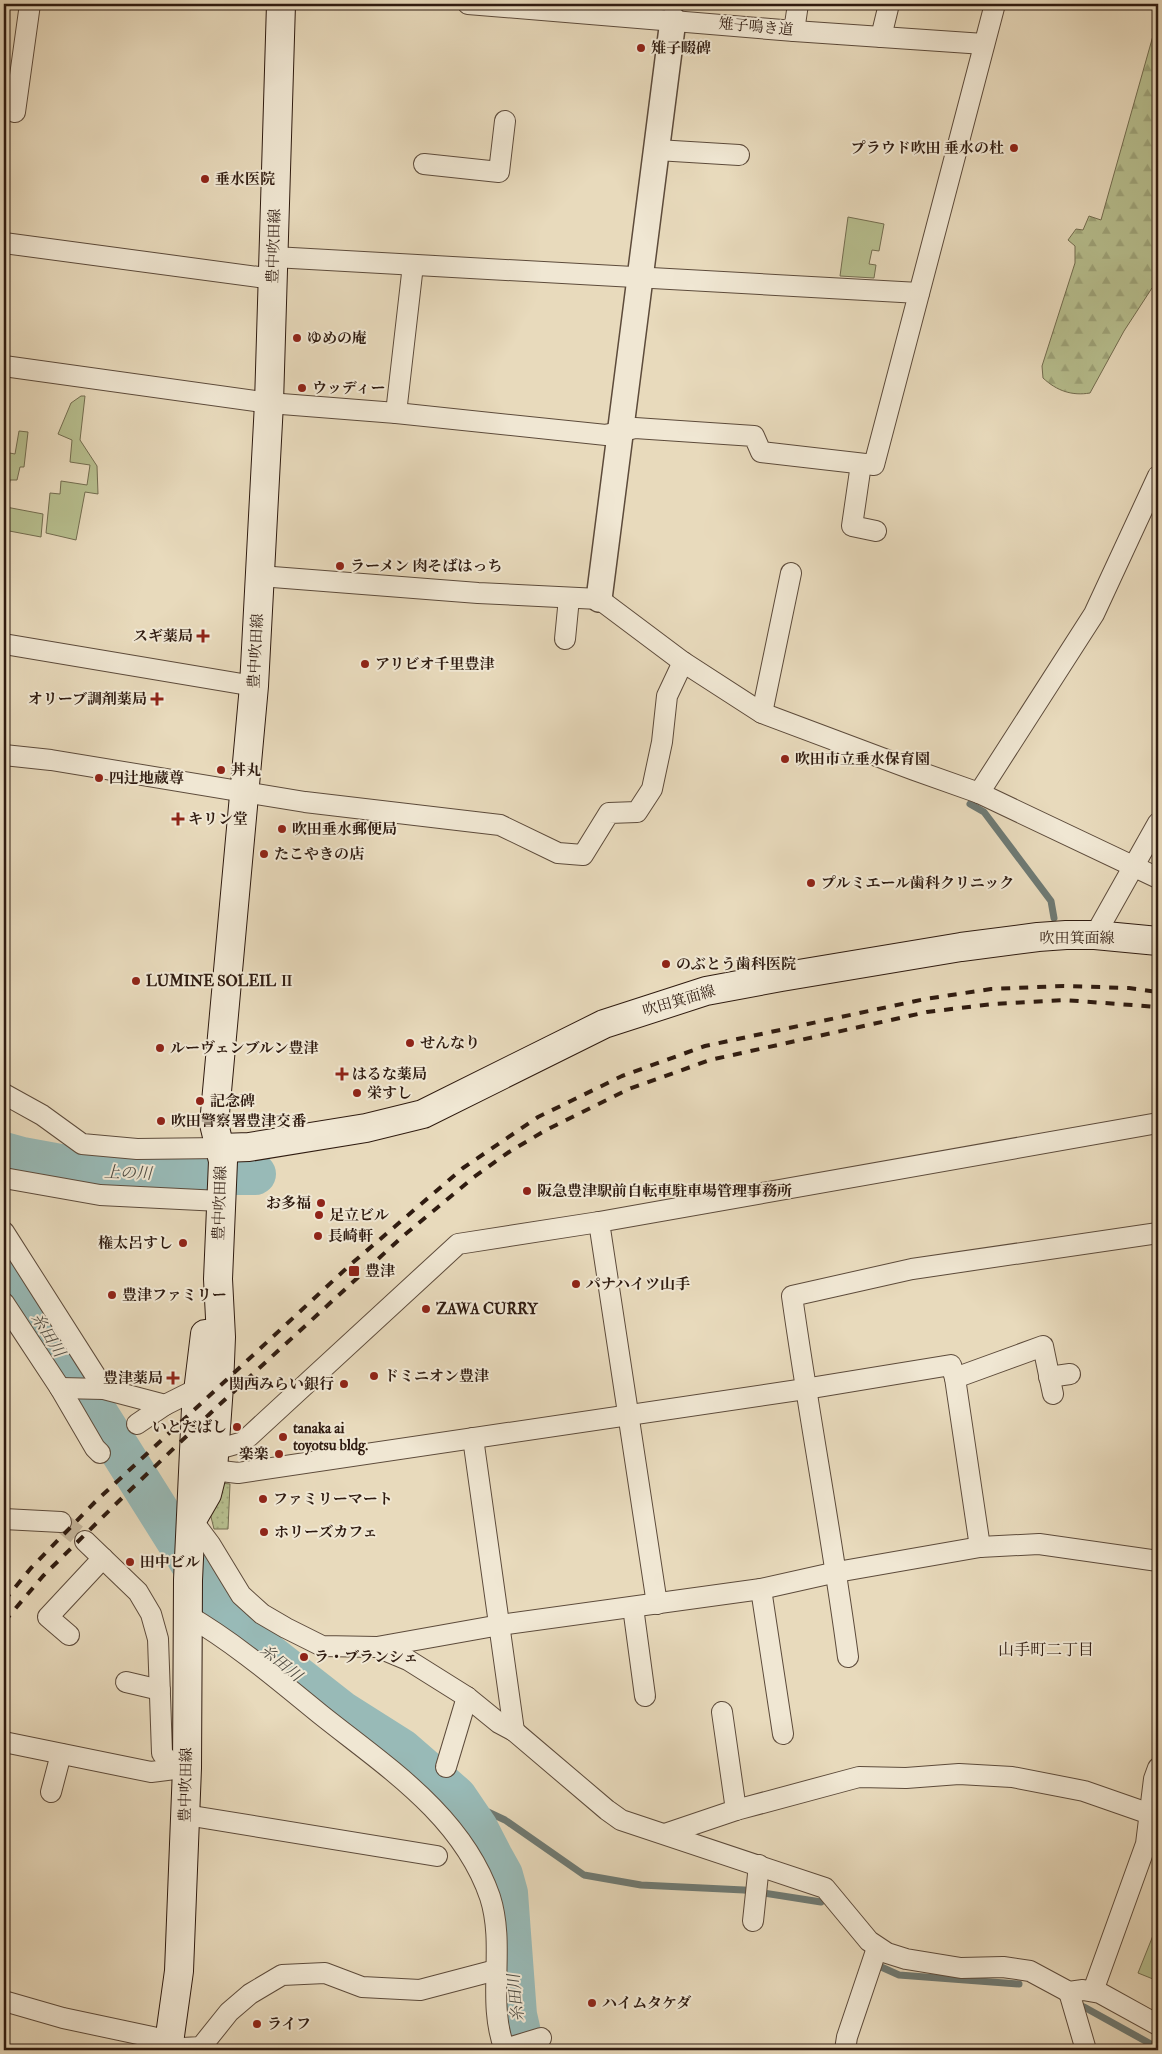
<svg xmlns="http://www.w3.org/2000/svg" width="1162" height="2054" font-family="'IM FELL Double Pica','Noto Serif JP',serif">
<defs>
<pattern id="grass-dots" width="8" height="8" patternUnits="userSpaceOnUse" patternTransform="scale(1.25)"><rect width="8" height="8" fill="#b7bf8f"/><path d="M2 2h.1M6 6h.1" fill="none" stroke="#9ea47a" stroke-width="1.8" stroke-linecap="round"/></pattern>
<pattern id="forest-firs" width="22" height="20" patternUnits="userSpaceOnUse" patternTransform="scale(1.25)"><rect width="22" height="20" fill="#b7bf8f"/><path d="M5 1l3.5 6h-7zM16 11l3.5 6h-7z" fill="#9ea47a"/></pattern>
</defs>
<rect width="100%" height="100%" fill="#e8dabc"/>
<filter id="stains"><feTurbulence type="fractalNoise" baseFrequency=".004" numOctaves="4"/><feColorMatrix values="0 0 0 0 .2 0 0 0 0 .09 0 0 0 0 .02 0 0 0 .5 -.17"/></filter>
<radialGradient id="worn" r=".72"><stop offset=".6" stop-color="#630" stop-opacity="0"/><stop offset="1" stop-color="#630" stop-opacity=".3"/></radialGradient>
<path fill="url(#grass-dots)" stroke="#736d50" d="M 220,1483 L 230,1484 L 228,1529 L 214,1529 L 210,1513 Z"/>
<path fill="url(#forest-firs)" stroke="#736d50" d="M 1158,18 L 1158,284 L 1152,288 L 1124,331 L 1090,393 C 1072,396 1057,391 1043,378 L 1042,366 L 1075,263 L 1075,246 L 1068,240 L 1076,229 L 1083,230 L 1089,216 L 1101,220 Z"/>
<g fill="#b7bf8f" stroke="#736d50">
<path d="M 848,217 L 884,224 L 879,251 L 872,250 L 869,264 L 876,265 L 874,278 L 840,276 Z"/>
<path d="M 81,396 L 85,396 L 80,440 L 97,466 L 98,494 L 85,492 L 76,540 L 46,533 L 50,493 L 60,494 L 61,481 L 87,485 L 90,465 L 70,462 L 72,440 L 58,434 L 71,403 Z"/>
<path d="M 19,431 L 28,432 L 24,467 L 20,467 L 17,480 L 10,480 L 6,507 L 43,514 L 41,537 L 4,530 L 4,452 L 15,454 Z"/>
<path d="M 1158,1923 L 1158,1981 L 1138,1973 Z"/>
</g>
<g fill="none" stroke-linecap="round" stroke-linejoin="round">
<g stroke="#6e7a74" stroke-width="7">
<path d="M 970,804 L 984,812 L 1051,901 L 1054,918"/>
<path d="M 456,1797 L 505,1820 L 584,1875 L 641,1885 L 744,1890 L 821,1902"/>
<path d="M 879,1966 L 899,1975 L 1019,1984"/>
<path d="M 1084,2007 L 1158,2048"/>
</g>
<g stroke="#98bab7" stroke-width="42">
<path d="M 4,1153 L 22,1158 L 109,1174 L 255,1174"/>
<path d="M 4,1265 L 208,1590 L 259,1647 L 342,1712 L 402,1750 L 456,1797 L 477,1828 L 492,1857 L 502,1875 L 507,1893 L 516,2015 L 524,2050"/>
</g>
<path stroke="#c3b49a" stroke-width="20" stroke-dasharray="20 10" stroke-linecap="butt" d="M 61,1522 L 85,1541"/>
<g stroke="#5d4b3b" stroke-width="22">
<g id="minor">
<path d="M 468,4 L 794,31 L 984,44"/>
<path d="M 794,31 L 798,4"/>
<path d="M 881,37 L 889,4"/>
<path d="M 15,112 L 30,4"/>
<path d="M 657,150 L 739,155"/>
<path d="M 424,164 L 499,172 L 505,121"/>
<path d="M 4,243 L 273,279"/>
<path d="M 274,257 L 919,293"/>
<path d="M 4,366 L 269,403 L 396,413 L 606,435 L 635,428 L 754,436 L 761,452 L 874,465 L 995,4"/>
<path d="M 396,413 L 413,265"/>
<path d="M 861,464 L 852,526 L 876,531"/>
<path d="M 260,576 L 478,593 L 599,599 L 683,662 L 762,713 L 914,770 L 979,793 L 1158,878"/>
<path d="M 565,639 L 569,598"/>
<path d="M 4,644 L 254,686"/>
<path d="M 762,713 L 791,573"/>
<path d="M 4,755 L 51,760 L 305,802 L 500,825 L 558,853 L 583,855 L 609,813 L 637,812 L 652,789 L 662,742 L 667,696 L 683,662"/>
<path d="M 979,793 L 1094,614 L 1158,476"/>
<path d="M 1095,935 L 1158,823"/>
<path d="M 4,1094 L 42,1115 L 82,1144 L 137,1149 L 221,1148"/>
<path d="M 4,1178 L 100,1195 L 220,1201"/>
<path d="M 4,1232 L 104,1389"/>
<path d="M 4,1303 L 60,1388 L 95,1448 L 100,1453"/>
<path d="M 1049,1377 L 1070,1374"/>
<path d="M 60,1388 L 104,1389 L 165,1405 L 199,1388"/>
<path d="M 137,1424 L 165,1405"/>
<path d="M 473,1438 L 514,1731"/>
<path d="M 215,1450 L 243,1442 L 458,1244 L 599,1222"/>
<path d="M 213,1470 L 238,1473 L 805,1389 L 951,1365 L 955,1378"/>
<path d="M 4,1519 L 61,1522"/>
<path d="M 192,1520 L 210,1544 L 241,1595 L 262,1614 L 286,1628 L 322,1646 L 377,1647 L 408,1660 L 467,1697 L 499,1723 L 514,1731 L 607,1810 L 621,1820 L 825,1888 L 869,1941 L 887,1953 L 906,1959 L 961,1968 L 1003,1967 L 1030,1971 L 1069,1992 L 1083,1990 L 1100,1993 L 1158,2025"/>
<path d="M 85,1541 L 138,1592 L 151,1614 L 158,1639 L 162,1753 L 173,1768"/>
<path d="M 980,1547 L 955,1378 L 1043,1346 L 1053,1394"/>
<path d="M 761,1589 L 783,1734"/>
<path d="M 657,1604 L 599,1222 L 1158,1123"/>
<path d="M 633,1607 L 645,1696"/>
<path d="M 187,1615 C 235,1643 277,1679 320,1714 C 385,1766 462,1815 490,1897 C 506,1947 486,2001 505,2050"/>
<path d="M 69,1635 L 48,1617 L 103,1558"/>
<path d="M 377,1647 L 500,1625 L 761,1589 L 837,1572 L 980,1547 L 1039,1544 L 1158,1561"/>
<path d="M 848,1657 C 832,1536 809,1417 792,1296 L 912,1269 L 1158,1233"/>
<path d="M 126,1682 L 160,1690"/>
<path d="M 722,1712 L 736,1810"/>
<path d="M 4,1742 L 151,1772 L 183,1768"/>
<path d="M 446,1767 L 467,1697"/>
<path d="M 51,1792 L 61,1754"/>
<path d="M 186,1815 L 437,1856"/>
<path d="M 665,1834 L 736,1810 L 859,1777 L 906,1778 L 959,1774 L 1012,1777 L 1084,1791 L 1150,1814"/>
<path d="M 753,1921 L 759,1865"/>
<path d="M 1093,1991 L 1146,1844 L 1154,1779 L 1158,1768"/>
<path d="M 1069,1992 L 1086,2050"/>
<path d="M 4,2001 L 63,2018 L 157,2038 L 182,2048 L 201,2047 L 229,2012 L 250,1994 L 282,1975 L 325,1973 L 362,1987 L 420,1990 L 496,1970"/>
<path d="M 505,2049 L 541,2038"/>
<path d="M 845,2050 L 847,2037 L 877,1948"/>
</g>
</g>
<g stroke="#5d4b3b" stroke-width="28">
<path id="tertiary" d="M 599,599 L 673,20"/>
</g>
<g stroke="#2f1b10" stroke-width="30">
<g id="secondary">
<path d="M 221,1148 L 249,1147 L 366,1128 L 423,1114 L 604,1024 L 706,991 L 781,977 L 961,947 L 1038,937 L 1066,935 L 1095,935 L 1158,941"/>
<path d="M 192,1520 L 207,1494 L 213,1470 L 219,1386 L 221,1337 L 218,1279 L 223,1161 L 214,1124 L 254,686 L 269,403 L 281,4"/>
<path d="M 168,2050 L 179,1971 L 187,1768 L 188,1580 L 196,1408 L 205,1334"/>
</g>
</g>
<use href="#minor" stroke="#f0e7d3" stroke-width="20"/>
<use href="#tertiary" stroke="#f0e7d3" stroke-width="25"/>
<use href="#secondary" stroke="#f0e7d3" stroke-width="28"/>
<g stroke="#2f1b10" stroke-width="4" stroke-dasharray="9 9" stroke-linecap="butt">
<path d="M 4,1601 L 31,1568 L 95,1502 L 350,1265 L 463,1168 L 538,1117 L 622,1076 L 705,1046 L 925,999 L 991,989 L 1064,986 L 1129,988 L 1158,992"/>
<path d="M 4,1622 L 43,1576 L 123,1497 L 218,1406 L 402,1237 L 474,1177 L 509,1152 L 546,1130 L 629,1089 L 710,1060 L 927,1012 L 993,1004 L 1064,1000 L 1158,1007"/>
</g>
</g>
<g fill="#8f2418" stroke="#f0e7d3" stroke-width="2">
<circle cx="641" cy="48" r="5"/>
<circle cx="1014" cy="148" r="5"/>
<circle cx="205" cy="179" r="5"/>
<circle cx="297" cy="338" r="5"/>
<circle cx="302" cy="388" r="5"/>
<circle cx="340" cy="566" r="5"/>
<path d="M200.5 628.5h5v5h5v5h-5v5h-5v-5h-5v-5h5z"/>
<circle cx="365" cy="664" r="5"/>
<path d="M154.5 691.5h5v5h5v5h-5v5h-5v-5h-5v-5h5z"/>
<circle cx="785" cy="759" r="5"/>
<circle cx="221" cy="770" r="5"/>
<circle cx="99" cy="778" r="5"/>
<path d="M175.5 811.5h5v5h5v5h-5v5h-5v-5h-5v-5h5z"/>
<circle cx="282" cy="829" r="5"/>
<circle cx="264" cy="854" r="5"/>
<circle cx="811" cy="883" r="5"/>
<circle cx="666" cy="964" r="5"/>
<circle cx="136" cy="981" r="5"/>
<circle cx="410" cy="1043" r="5"/>
<circle cx="160" cy="1048" r="5"/>
<path d="M339.5 1066.5h5v5h5v5h-5v5h-5v-5h-5v-5h5z"/>
<circle cx="357" cy="1093" r="5"/>
<circle cx="200" cy="1101" r="5"/>
<circle cx="161" cy="1121" r="5"/>
<circle cx="527" cy="1191" r="5"/>
<circle cx="321" cy="1203" r="5"/>
<circle cx="319" cy="1215" r="5"/>
<circle cx="318" cy="1236" r="5"/>
<circle cx="183" cy="1243" r="5"/>
<rect x="348" y="1265" width="12" height="12" rx="2.5"/>
<circle cx="576" cy="1284" r="5"/>
<circle cx="112" cy="1295" r="5"/>
<circle cx="426" cy="1309" r="5"/>
<circle cx="374" cy="1376" r="5"/>
<path d="M170.5 1370.5h5v5h5v5h-5v5h-5v-5h-5v-5h5z"/>
<circle cx="344" cy="1384" r="5"/>
<circle cx="237" cy="1427" r="5"/>
<circle cx="283" cy="1437" r="5"/>
<circle cx="279" cy="1454" r="5"/>
<circle cx="263" cy="1499" r="5"/>
<circle cx="264" cy="1532" r="5"/>
<circle cx="130" cy="1562" r="5"/>
<circle cx="304" cy="1657" r="5"/>
<circle cx="592" cy="2003" r="5"/>
<circle cx="257" cy="2024" r="5"/>
</g>
<g text-anchor="middle" dominant-baseline="central" stroke-width="4" stroke-linejoin="round" paint-order="stroke">
<g font-size="15" fill="#2f1b10" stroke="#f0e7d3">
<text transform="translate(756 27) rotate(5)">雉子鳴き道</text>
<text transform="translate(274 246) rotate(-88)">豊中吹田線</text>
<text transform="translate(256 651) rotate(-87)">豊中吹田線</text>
<text x="1077" y="938">吹田箕面線</text>
<text transform="translate(679 1001) rotate(-16)">吹田箕面線</text>
<text transform="translate(220 1203) rotate(-88)">豊中吹田線</text>
<text transform="translate(186 1785) rotate(-89)">豊中吹田線</text>
</g>
<g font-size="15" font-weight="bold" fill="#2f1b10" stroke="#f0e7d3" text-anchor="start">
<text x="651" y="48">雉子畷碑</text>
<text x="1004" y="148" text-anchor="end">プラウド吹田 垂水の杜</text>
<text x="215" y="179">垂水医院</text>
<text x="307" y="338">ゆめの庵</text>
<text x="312" y="388">ウッディー</text>
<text x="350" y="566">ラーメン 肉そばはっち</text>
<text x="193" y="636" text-anchor="end">スギ薬局</text>
<text x="375" y="664">アリビオ千里豊津</text>
<text x="147" y="699" text-anchor="end">オリーブ調剤薬局</text>
<text x="795" y="759">吹田市立垂水保育園</text>
<text x="231" y="770">丼丸</text>
<text x="109" y="778">四辻地蔵尊</text>
<text x="188" y="819">キリン堂</text>
<text x="292" y="829">吹田垂水郵便局</text>
<text x="274" y="854">たこやきの店</text>
<text x="821" y="883">プルミエール歯科クリニック</text>
<text x="676" y="964">のぶとう歯科医院</text>
<text x="146" y="981">LUMINE SOLEIL Ⅱ</text>
<text x="420" y="1043">せんなり</text>
<text x="170" y="1048">ルーヴェンブルン豊津</text>
<text x="352" y="1074">はるな薬局</text>
<text x="367" y="1093">栄すし</text>
<text x="210" y="1101">記念碑</text>
<text x="171" y="1121">吹田警察署豊津交番</text>
<text x="537" y="1191">阪急豊津駅前自転車駐車場管理事務所</text>
<text x="311" y="1203" text-anchor="end">お多福</text>
<text x="329" y="1215">足立ビル</text>
<text x="328" y="1236">長崎軒</text>
<text x="173" y="1243" text-anchor="end">権太呂すし</text>
<text x="365" y="1271">豊津</text>
<text x="586" y="1284">パナハイツ山手</text>
<text x="122" y="1295">豊津ファミリー</text>
<text x="436" y="1309">ZAWA CURRY</text>
<text x="384" y="1376">ドミニオン豊津</text>
<text x="163" y="1378" text-anchor="end">豊津薬局</text>
<text x="334" y="1384" text-anchor="end">関西みらい銀行</text>
<text x="227" y="1427" text-anchor="end">いとだばし</text>
<text x="293" y="1428">tanaka ai<tspan x="293" dy="17">toyotsu bldg.</tspan></text>
<text x="269" y="1454" text-anchor="end">楽楽</text>
<text x="273" y="1499">ファミリーマート</text>
<text x="274" y="1532">ホリーズカフェ</text>
<text x="140" y="1562">田中ビル</text>
<text x="314" y="1657">ラ・ブランシェ</text>
<text x="602" y="2003">ハイムタケダ</text>
<text x="267" y="2024">ライフ</text>
</g>
<g font-size="16" font-style="italic" fill="#4e4b42" stroke="#f0e7d3">
<text transform="translate(128 1173) rotate(2)">上の川</text>
<text transform="translate(48 1335) rotate(58)">糸田川</text>
<text transform="translate(281 1663) rotate(39)">糸田川</text>
<text transform="translate(516 1998) rotate(-96)">糸田川</text>
</g>
<g font-size="16" fill="#2f1b10" stroke="#f0e7d3">
<text x="1046" y="1650">山手町二丁目</text>
</g>
</g>
<rect width="1162" height="2054" fill="none" stroke="#e8dabc" stroke-width="20"/>
<rect x="5" y="5" width="1152" height="2044" fill="none" stroke="#2f1b10" stroke-width="2.5"/>
<rect x="10" y="10" width="1142" height="2034" fill="none" stroke="#2f1b10"/>
<rect width="100%" height="100%" filter="url(#stains)"/>
<rect width="100%" height="100%" fill="url(#worn)"/>
</svg>
